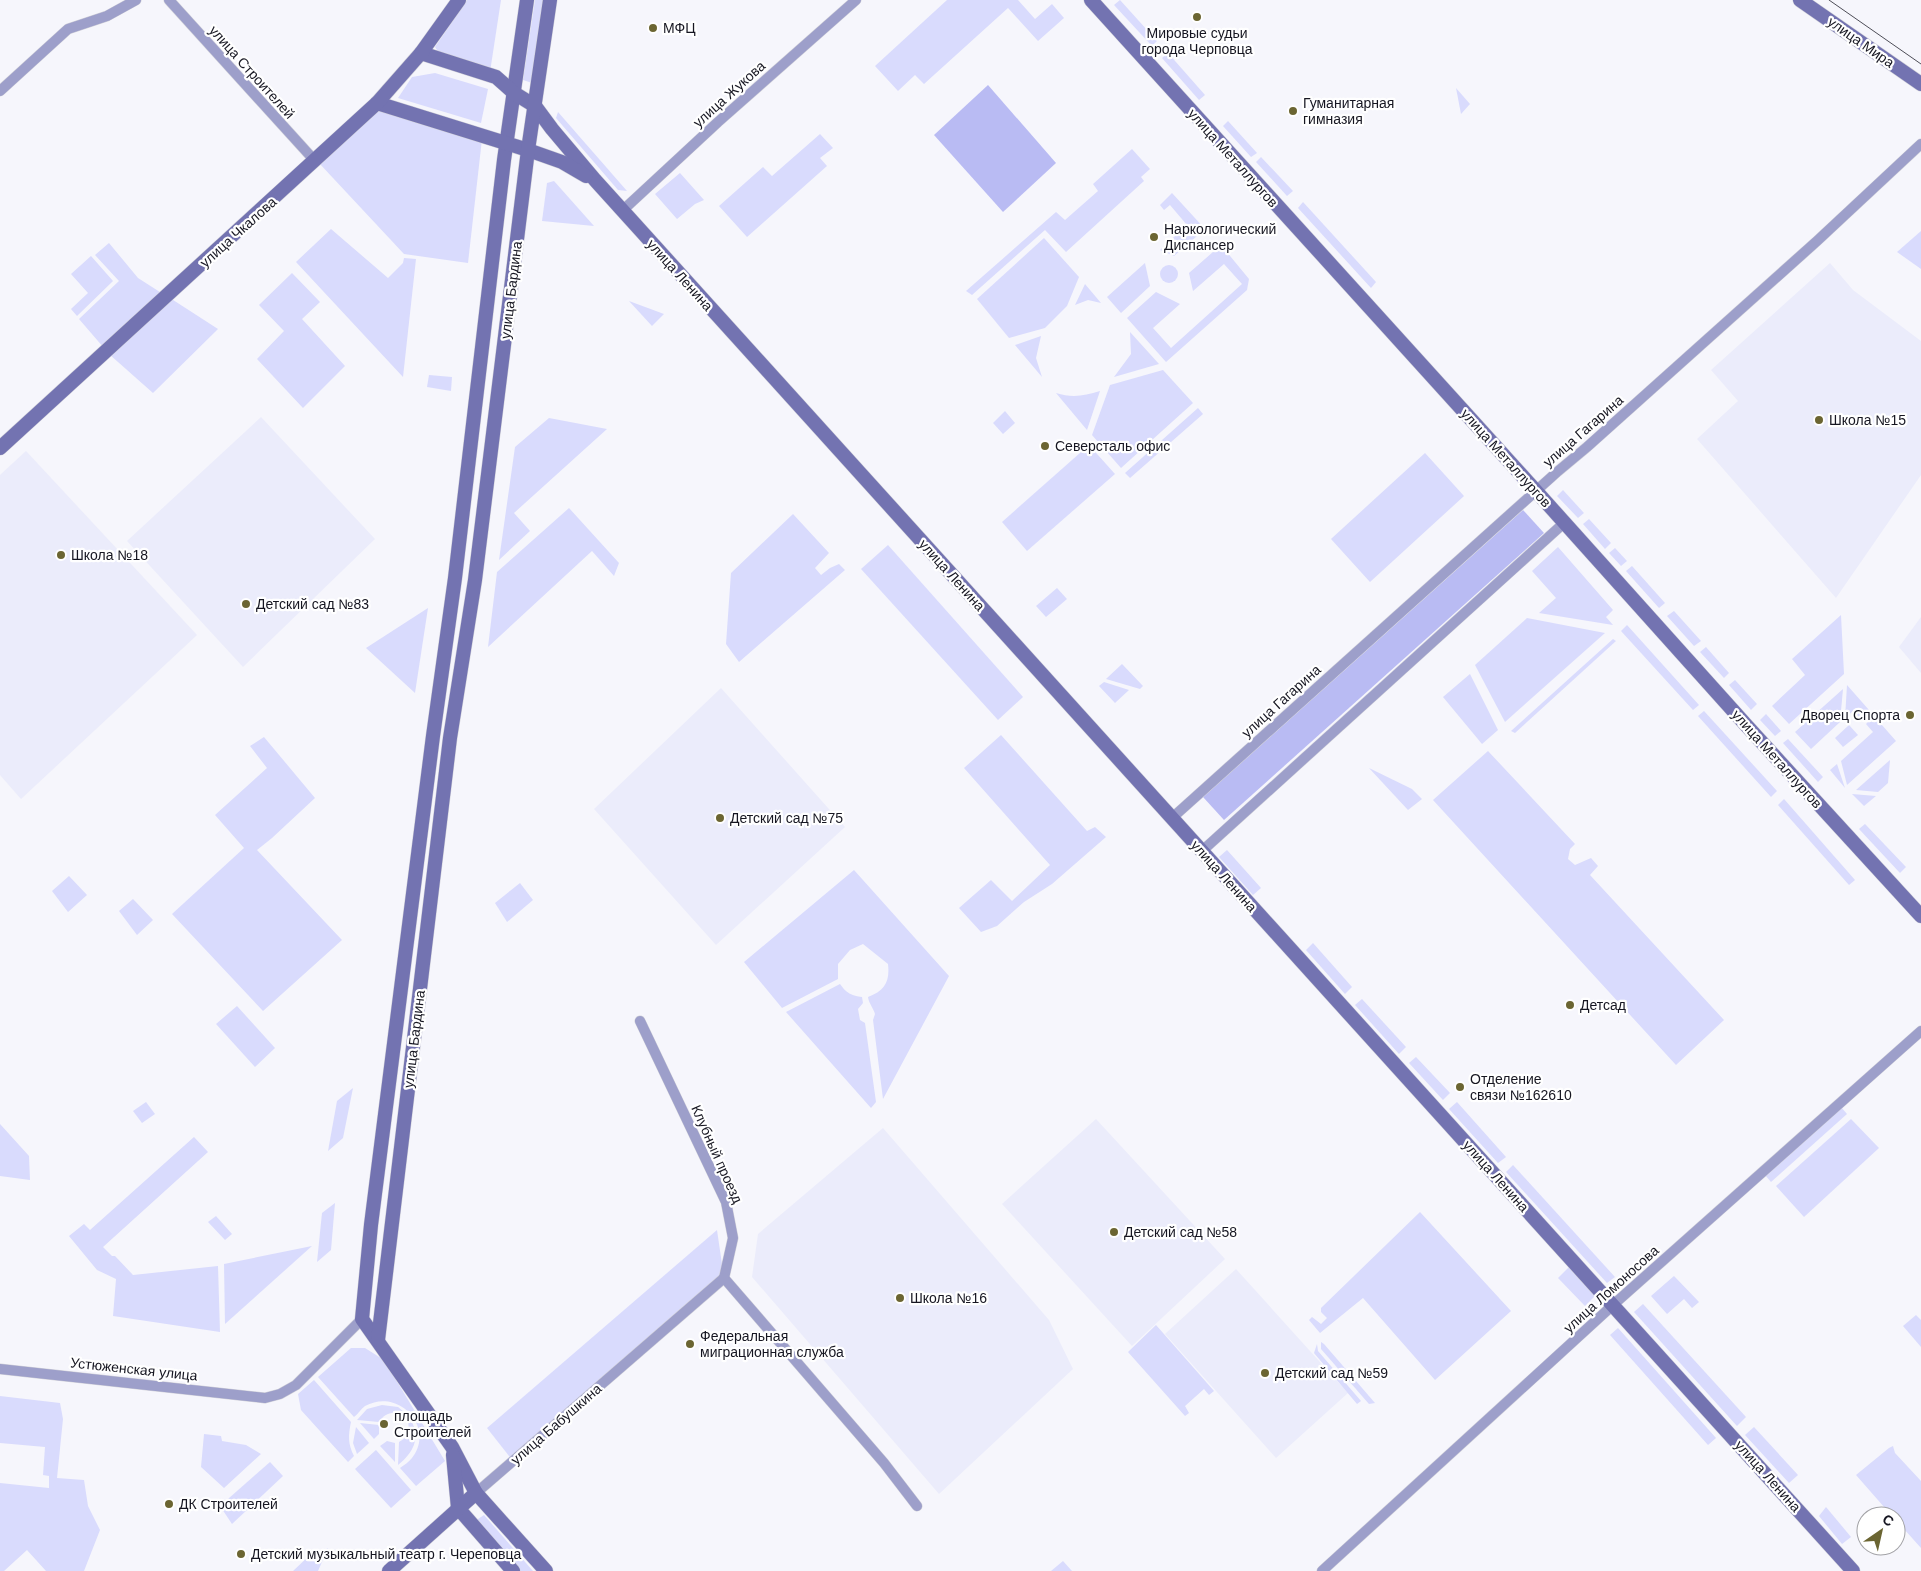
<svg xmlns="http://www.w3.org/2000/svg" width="1921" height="1571" font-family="Arial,sans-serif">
<rect width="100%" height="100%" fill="#f6f6fc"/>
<g fill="#ebecfb">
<path d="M 1830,263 L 1853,290 L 1921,341 L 1921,475 L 1836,598 L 1697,439 L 1738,401 L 1711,370 Z"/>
<path d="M 261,417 L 375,539 L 243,667 L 127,541 Z"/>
<path d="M 26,451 L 197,635 L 21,799 L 0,775 L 0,475 Z"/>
<path d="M 1921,617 L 1921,673 L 1899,647 Z"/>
<path d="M 721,688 L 845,827 L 716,945 L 594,809 Z"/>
<path d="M 1096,1119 L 1225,1259 L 1132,1346 L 1002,1204 Z"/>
<path d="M 883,1128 L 1049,1320 L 1073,1369 L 939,1494 L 752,1277 L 758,1234 Z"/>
<path d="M 1236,1269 L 1348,1393 L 1276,1458 L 1165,1334 Z"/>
</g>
<g fill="#d9dbfd">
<path d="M 467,0 L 501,0 L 490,72 L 443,59 L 435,47 Z"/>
<path d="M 535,0 L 544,0 L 532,83 L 523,80 Z"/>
<path d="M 947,0 L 1018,0 L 1035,19 L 1052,4 L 1064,18 L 1038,41 L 1008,8 L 924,84 L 915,75 L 898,91 L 875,66 Z"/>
<path d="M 1120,0 L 1157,41 L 1152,46 L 1114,5 Z"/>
<path d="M 1168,53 L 1205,95 L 1199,100 L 1162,58 Z"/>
<path d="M 435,73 L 488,89 L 481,123 L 398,98 L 412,77 Z"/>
<path d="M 1456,88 L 1470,104 L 1461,114 Z"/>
<path d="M 378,108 L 482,139 L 468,263 L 404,254 L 319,163 Z"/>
<path d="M 558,112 L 627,191 L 618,190 L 556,118 Z"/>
<path d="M 1228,121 L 1257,153 L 1251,157 L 1223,126 Z"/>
<path d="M 820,134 L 833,148 L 820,158 L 827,166 L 747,237 L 719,206 L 763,167 L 772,176 Z"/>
<path d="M 1132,149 L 1150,169 L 1141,177 L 1144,181 L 1066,252 L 1045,230 L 972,295 L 966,291 L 1056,212 L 1065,220 L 1098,191 L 1093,184 Z"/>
<path d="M 1261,157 L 1293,191 L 1287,196 L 1256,162 Z"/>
<path d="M 680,173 L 704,200 L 695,204 L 677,219 L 655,194 Z"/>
<path d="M 554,181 L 594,226 L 542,221 L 547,183 Z"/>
<path d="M 1172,193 L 1205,229 L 1174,256 L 1160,250 L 1187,225 L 1170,205 L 1164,210 L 1160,205 Z"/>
<path d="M 1303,202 L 1376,282 L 1371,288 L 1298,208 Z"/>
<path d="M 331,229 L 388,278 L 403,263 L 404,258 L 416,259 L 403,377 L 296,262 Z"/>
<path d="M 1921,231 L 1921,269 L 1897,252 Z"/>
<path d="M 1044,238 L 1079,277 L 1067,306 L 1045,328 L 1009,338 L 977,299 Z"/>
<path d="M 109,243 L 138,278 L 163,294 L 104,348 L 79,319 L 119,281 L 95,255 Z"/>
<path d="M 1221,245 L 1249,279 L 1247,290 L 1166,362 L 1127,318 L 1156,292 L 1180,304 L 1153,328 L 1171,348 L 1242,284 L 1224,264 L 1193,291 L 1189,273 Z"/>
<path d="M 91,256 L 113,281 L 77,316 L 71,309 L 88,293 L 71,274 Z"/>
<path d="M 1145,263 L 1150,286 L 1121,313 L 1107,297 Z"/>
<circle cx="1169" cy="274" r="9"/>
<path d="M 292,273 L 320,302 L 302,319 L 345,366 L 303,408 L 257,359 L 284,331 L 259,305 Z"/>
<path d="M 1085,284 L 1101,303 L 1088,300 L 1075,305 Z"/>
<path d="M 170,298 L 218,329 L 153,393 L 109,354 Z"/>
<path d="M 629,301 L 664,314 L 652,326 Z"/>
<path d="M 1130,332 L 1159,364 L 1114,377 L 1131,354 Z"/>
<path d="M 1041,336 L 1036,358 L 1042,377 L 1015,345 Z"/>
<path d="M 1163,370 L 1193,403 L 1121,468 L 1092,435 L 1110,385 Z"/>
<path d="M 429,375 L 452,377 L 451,391 L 427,387 Z"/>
<path d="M 1100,391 L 1087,430 L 1056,393 C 1072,398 1084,396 1100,391 Z"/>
<path d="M 1198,408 L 1203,414 L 1130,478 L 1125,473 Z"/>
<path d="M 1005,411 L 1015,423 L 1003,434 L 993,423 Z"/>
<path d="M 549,418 L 607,429 L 514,513 L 530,531 L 499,560 L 515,447 Z"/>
<path d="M 1089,445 L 1115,474 L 1027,551 L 1002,522 Z"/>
<path d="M 1425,453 L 1464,496 L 1370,582 L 1331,539 Z"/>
<path d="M 1563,490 L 1584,513 L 1578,518 L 1557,496 Z"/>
<path d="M 569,508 L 619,563 L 614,576 L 592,551 L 488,647 L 497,572 Z"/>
<path d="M 793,514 L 829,553 L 815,568 L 821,575 L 830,568 L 839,564 L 845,570 L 739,662 L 726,644 L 731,573 Z"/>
<path d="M 1589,519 L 1611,543 L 1605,549 L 1583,524 Z"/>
<path d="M 888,545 L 1023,697 L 998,720 L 861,569 Z"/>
<path d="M 1558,547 L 1613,610 L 1606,617 L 1613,625 L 1539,613 L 1556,598 L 1532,571 Z"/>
<path d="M 1615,548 L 1627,561 L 1621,566 L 1609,553 Z"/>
<path d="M 1632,566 L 1665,603 L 1659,608 L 1626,571 Z"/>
<path d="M 1057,588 L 1067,599 L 1046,617 L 1036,606 Z"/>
<path d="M 428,608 L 415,693 L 366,648 Z"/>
<path d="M 1674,611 L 1701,641 L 1694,646 L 1667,616 Z"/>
<path d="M 1841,615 L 1844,674 L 1789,724 L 1772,706 L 1805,675 L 1792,659 Z"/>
<path d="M 1527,618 L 1605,633 L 1505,722 L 1475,665 Z"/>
<path d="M 1627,625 L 1699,705 L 1693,710 L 1621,631 Z"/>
<path d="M 1613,639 L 1616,641 L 1515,733 L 1511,731 Z"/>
<path d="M 1706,647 L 1729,673 L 1724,678 L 1700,652 Z"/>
<path d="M 1122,664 L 1143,686 L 1140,689 L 1106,679 Z"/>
<path d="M 1470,674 L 1498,730 L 1482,744 L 1443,697 Z"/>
<path d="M 1735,680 L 1757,704 L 1751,710 L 1729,685 Z"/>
<path d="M 1104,682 L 1129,690 L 1115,703 L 1099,686 Z"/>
<path d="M 1847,685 L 1869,710 L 1860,718 L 1853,711 L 1845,718 Z"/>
<path d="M 1843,689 L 1840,722 L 1811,749 L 1795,732 Z"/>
<path d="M 1704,711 L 1777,791 L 1771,797 L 1698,716 Z"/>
<path d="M 1766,714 L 1781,731 L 1775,736 L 1760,720 Z"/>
<path d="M 1874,716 L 1896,741 L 1847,785 L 1841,761 L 1873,732 L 1866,724 Z"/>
<path d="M 1849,725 L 1858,735 L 1843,747 L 1835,738 Z"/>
<path d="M 1001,735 L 1087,831 L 1095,827 L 1106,837 L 1052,884 L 1024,902 L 997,926 L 981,932 L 959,908 L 991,880 L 1012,901 L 1050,865 L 964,768 Z"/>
<path d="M 264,737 L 315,798 L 272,838 L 257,850 L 342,940 L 263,1011 L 172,914 L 244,848 L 215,815 L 267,768 L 250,746 Z"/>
<path d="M 1788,739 L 1823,777 L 1818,782 L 1783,743 Z"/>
<path d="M 1488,751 L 1575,844 L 1570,849 L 1568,859 L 1575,865 L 1591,858 L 1598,866 L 1590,875 L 1724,1020 L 1676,1065 L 1433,800 Z"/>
<path d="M 1890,760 L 1888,783 L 1878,792 L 1856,790 Z"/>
<path d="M 1837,764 L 1845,788 L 1830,770 Z"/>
<path d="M 1369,768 L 1412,789 L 1422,799 L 1408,810 Z"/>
<path d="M 1852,794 L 1876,796 L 1864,806 Z"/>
<path d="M 1784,799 L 1855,880 L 1849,885 L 1778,805 Z"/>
<path d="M 1865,824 L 1906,867 L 1900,873 L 1859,829 Z"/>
<path d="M 1227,850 L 1261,888 L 1253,895 L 1219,857 Z"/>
<path d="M 854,870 L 949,976 L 883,1099 L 873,1020 L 875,1014 C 873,1007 869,1004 868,997 C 885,991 890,981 888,964 L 863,944 L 850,950 L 838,964 L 838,979 L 782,1008 L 744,962 Z"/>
<path d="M 69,876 L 87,895 L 68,912 L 52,891 Z"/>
<path d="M 520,883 L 533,900 L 507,922 L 495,903 Z"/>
<path d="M 133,899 L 153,920 L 137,935 L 119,911 Z"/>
<path d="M 1313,943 L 1352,987 L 1345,994 L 1306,950 Z"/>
<path d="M 840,984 C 846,993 852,996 862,997 L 863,1003 L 858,1009 L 860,1020 L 865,1023 L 876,1102 L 871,1108 L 786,1012 Z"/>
<path d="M 1362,999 L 1406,1047 L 1399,1054 L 1355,1005 Z"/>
<path d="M 237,1006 L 275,1048 L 255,1067 L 216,1024 Z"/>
<path d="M 1416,1057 L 1450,1093 L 1443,1100 L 1409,1063 Z"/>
<path d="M 353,1088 L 343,1138 L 328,1151 L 337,1101 Z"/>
<path d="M 146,1102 L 155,1114 L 142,1123 L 133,1111 Z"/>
<path d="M 1457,1102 L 1506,1157 L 1498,1163 L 1449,1109 Z"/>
<path d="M 1841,1107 L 1847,1114 L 1771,1182 L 1765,1175 Z"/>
<path d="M 1851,1119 L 1879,1148 L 1804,1217 L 1776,1186 Z"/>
<path d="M 0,1124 L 29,1156 L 30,1180 L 0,1176 Z"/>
<path d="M 194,1137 L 208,1152 L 103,1247 L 112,1256 L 115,1256 L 133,1275 L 218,1266 L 220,1332 L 113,1316 L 116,1279 L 97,1270 L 69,1236 L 84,1224 L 90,1230 Z"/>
<path d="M 1513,1165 L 1615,1277 L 1607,1283 L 1506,1172 Z"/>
<path d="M 335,1203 L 331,1250 L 317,1262 L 322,1213 Z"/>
<path d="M 1420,1212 L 1511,1311 L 1435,1380 L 1363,1298 L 1320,1333 L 1309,1320 L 1312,1317 L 1321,1324 L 1327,1318 L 1321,1312 L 1321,1308 Z"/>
<path d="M 216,1216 L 232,1234 L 225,1240 L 208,1222 Z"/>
<path d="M 717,1230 L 724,1278 L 513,1461 L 487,1428 Z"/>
<path d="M 312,1246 L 225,1324 L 224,1264 Z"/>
<path d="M 1569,1267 L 1595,1296 L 1585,1306 L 1558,1278 Z"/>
<path d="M 1674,1276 L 1699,1302 L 1692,1308 L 1684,1299 L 1667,1314 L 1651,1296 Z"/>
<path d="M 1643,1304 L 1746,1417 L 1737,1426 L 1634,1312 Z"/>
<path d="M 1916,1315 L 1921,1320 L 1921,1347 L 1903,1326 Z"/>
<path d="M 1156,1325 L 1214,1391 L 1209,1395 L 1204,1389 L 1185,1406 L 1189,1413 L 1185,1416 L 1128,1352 Z"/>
<path d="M 1618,1328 L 1716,1438 L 1708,1445 L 1610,1335 Z"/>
<path d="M 1321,1342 L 1324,1344 L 1375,1403 L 1369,1404 L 1321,1349 Z"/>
<path d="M 1317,1344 L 1318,1351 L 1361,1401 L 1357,1404 L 1314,1353 Z"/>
<path d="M 351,1348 L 365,1348 L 384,1360 L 445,1461 L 416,1486 L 400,1468 C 404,1465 409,1462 412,1458 C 436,1428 399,1387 365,1406 C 361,1409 358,1414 354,1417 L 318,1377 Z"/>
<path d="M 314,1380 L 351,1422 C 348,1436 348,1444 354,1456 L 348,1462 L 301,1410 L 298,1394 Z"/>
<path d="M 0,1396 L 60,1403 L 63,1419 L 57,1478 L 84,1480 L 88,1506 L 100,1530 L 84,1571 L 46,1571 L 27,1550 L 4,1571 L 0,1571 L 0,1483 L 49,1488 L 49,1476 L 43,1475 L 45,1447 L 0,1443 Z"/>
<path d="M 382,1405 L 398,1407 L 404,1412 L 401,1415 C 393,1410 384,1414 379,1422 L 357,1420 L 367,1409 Z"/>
<path d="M 411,1420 C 421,1439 413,1453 398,1465 L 399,1442 C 407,1438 410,1431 408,1422 Z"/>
<path d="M 360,1423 L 379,1425 L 379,1434 L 374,1439 Z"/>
<path d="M 356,1427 L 369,1443 L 357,1454 L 353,1443 Z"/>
<path d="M 1754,1427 L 1798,1475 L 1789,1483 L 1745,1435 Z"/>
<path d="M 204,1434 L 221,1436 L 222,1441 L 246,1445 L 261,1454 L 224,1488 L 201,1467 Z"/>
<path d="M 387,1441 L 395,1443 L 395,1462 L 380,1446 Z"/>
<path d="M 1893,1446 L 1895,1453 L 1921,1481 L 1921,1548 L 1896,1520 L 1896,1516 L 1892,1516 L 1856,1475 L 1889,1448 Z"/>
<path d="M 376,1450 L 411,1490 L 391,1508 L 355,1469 Z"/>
<path d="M 270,1462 L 283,1476 L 232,1524 L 220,1506 Z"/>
<path d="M 1826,1507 L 1851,1537 L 1842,1544 L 1819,1516 Z"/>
<path d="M 484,1515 L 533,1571 L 517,1571 L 475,1521 Z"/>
<path d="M 328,1548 L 318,1571 L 293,1571 L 311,1554 L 313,1556 Z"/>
<path d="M 1063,1561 L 1072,1571 L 1051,1571 Z"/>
</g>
<g fill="#b9bbf3">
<path d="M 988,85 L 1056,163 L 1003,212 L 934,135 Z"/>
<path d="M 1523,510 L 1544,533 L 1224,820 L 1203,797 Z"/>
</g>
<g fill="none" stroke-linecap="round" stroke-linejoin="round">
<g stroke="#d2d2d9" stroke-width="11">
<g id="street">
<path d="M 169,0 L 315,161"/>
<path d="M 0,91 L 68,29 L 107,16 L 136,0"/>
<path d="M 622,211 L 718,122 L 856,0"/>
<path d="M 1172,818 L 1557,472 L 1587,447 L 1817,241 L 1921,144"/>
<path d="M 1202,851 L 1564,523"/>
<path d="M 640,1021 L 726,1202 L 733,1238 L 724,1278"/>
<path d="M 724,1278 L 884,1463 L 917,1506"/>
<path d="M 0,1369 L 265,1398 L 280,1394 L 296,1385 L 362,1319"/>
<path d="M 476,1493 L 724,1278"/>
<path d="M 1322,1571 L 1613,1305 L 1921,1031"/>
</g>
</g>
<g stroke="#d2d2d9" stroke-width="15">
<g id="secondary">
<path d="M 527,0 L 504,160 L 455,578 L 433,736 L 371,1225 L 362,1319 L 452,1447 L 476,1493 L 546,1571"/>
<path d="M 1091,0 L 1536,491 L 1746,725 L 1921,916"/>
<path d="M 1800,0 L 1921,84"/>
<path d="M 421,53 L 496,77 L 514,93 L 535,106 L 552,129 L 595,180 L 1853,1571"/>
<path d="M 377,103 L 528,150 L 562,162 L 586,176"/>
<path d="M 0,448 L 377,103 L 421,53 L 459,0"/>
<path d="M 378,1340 L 450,738 L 475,580 L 528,150 L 550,0"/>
<path d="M 453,1455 L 458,1508 L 513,1571"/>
<path d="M 389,1571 L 476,1493"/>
</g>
</g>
<use href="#street" stroke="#9d9fca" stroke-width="10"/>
<use href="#secondary" stroke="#7373b1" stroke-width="14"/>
<path stroke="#4d4d57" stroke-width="1" d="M 1829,0 L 1921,64"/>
</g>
<g fill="#6b6532" stroke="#fff" stroke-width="2">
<circle cx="1197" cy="17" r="5"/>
<circle cx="653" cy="28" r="5"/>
<circle cx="1293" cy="111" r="5"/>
<circle cx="1154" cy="237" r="5"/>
<circle cx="1819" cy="420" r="5"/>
<circle cx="1045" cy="446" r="5"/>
<circle cx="61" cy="555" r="5"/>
<circle cx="246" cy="604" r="5"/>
<circle cx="1910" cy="715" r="5"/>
<circle cx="720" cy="818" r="5"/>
<circle cx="1570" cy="1005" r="5"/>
<circle cx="1460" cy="1087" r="5"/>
<circle cx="1114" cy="1232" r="5"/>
<circle cx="900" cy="1298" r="5"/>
<circle cx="690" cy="1344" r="5"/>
<circle cx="1265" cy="1373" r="5"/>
<circle cx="384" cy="1424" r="5"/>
<circle cx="169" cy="1504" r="5"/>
<circle cx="241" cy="1554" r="5"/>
</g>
<g text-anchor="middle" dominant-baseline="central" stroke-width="4.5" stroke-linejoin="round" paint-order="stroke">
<g font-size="14" fill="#161621" stroke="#fff" text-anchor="start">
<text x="663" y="28">МФЦ</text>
<text x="1197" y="33" text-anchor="middle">Мировые судьи<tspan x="1197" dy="16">города Черповца</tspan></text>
<text x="1303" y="103">Гуманитарная<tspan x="1303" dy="16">гимназия</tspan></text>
<text x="1164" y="229">Наркологический<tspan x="1164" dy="16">Диспансер</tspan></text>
<text x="1829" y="420">Школа №15</text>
<text x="1055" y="446">Северсталь офис</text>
<text x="71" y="555">Школа №18</text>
<text x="256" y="604">Детский сад №83</text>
<text x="1900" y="715" text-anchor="end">Дворец Спорта</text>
<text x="730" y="818">Детский сад №75</text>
<text x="1580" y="1005">Детсад</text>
<text x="1470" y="1079">Отделение<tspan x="1470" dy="16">связи №162610</tspan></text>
<text x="1124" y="1232">Детский сад №58</text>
<text x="910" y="1298">Школа №16</text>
<text x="700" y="1336">Федеральная<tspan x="700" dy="16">миграционная служба</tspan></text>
<text x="1275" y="1373">Детский сад №59</text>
<text x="394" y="1416">площадь<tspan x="394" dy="16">Строителей</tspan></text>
<text x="179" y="1504">ДК Строителей</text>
<text x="251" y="1554">Детский музыкальный театр г. Череповца</text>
</g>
<g font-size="14" fill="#161621" stroke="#fff">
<text transform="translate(1861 42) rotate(35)">улица Мира</text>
<text transform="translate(252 72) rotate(48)">улица Строителей</text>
<text transform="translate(729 94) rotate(-42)">улица Жукова</text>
<text transform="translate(1233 158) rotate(48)">улица Металлургов</text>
<text transform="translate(238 232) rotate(-42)">улица Чкалова</text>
<text transform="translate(680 275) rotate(48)">улица Ленина</text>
<text transform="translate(511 290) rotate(-83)">улица Бардина</text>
<text transform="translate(1583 431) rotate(-41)">улица Гагарина</text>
<text transform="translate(1506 458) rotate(48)">улица Металлургов</text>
<text transform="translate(952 575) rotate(48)">улица Ленина</text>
<text transform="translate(1281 701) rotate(-42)">улица Гагарина</text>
<text transform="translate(1777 759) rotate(48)">улица Металлургов</text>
<text transform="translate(1224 876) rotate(48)">улица Ленина</text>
<text transform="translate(414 1039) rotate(-83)">улица Бардина</text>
<text transform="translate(717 1154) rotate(66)">Клубный проезд</text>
<text transform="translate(1496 1176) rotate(48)">улица Ленина</text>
<text transform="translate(1611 1289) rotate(-42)">улица Ломоносова</text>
<text transform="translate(134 1369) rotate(6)">Устюженская улица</text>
<text transform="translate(556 1424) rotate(-41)">улица Бабушкина</text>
<text transform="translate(1768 1476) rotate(48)">улица Ленина</text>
</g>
</g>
<g transform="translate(1881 1531) rotate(34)"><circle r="24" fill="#ffffff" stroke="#a2a2a6"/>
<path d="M0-4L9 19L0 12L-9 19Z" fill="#6b6532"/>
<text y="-8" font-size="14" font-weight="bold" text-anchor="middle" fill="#161621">С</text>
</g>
</svg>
